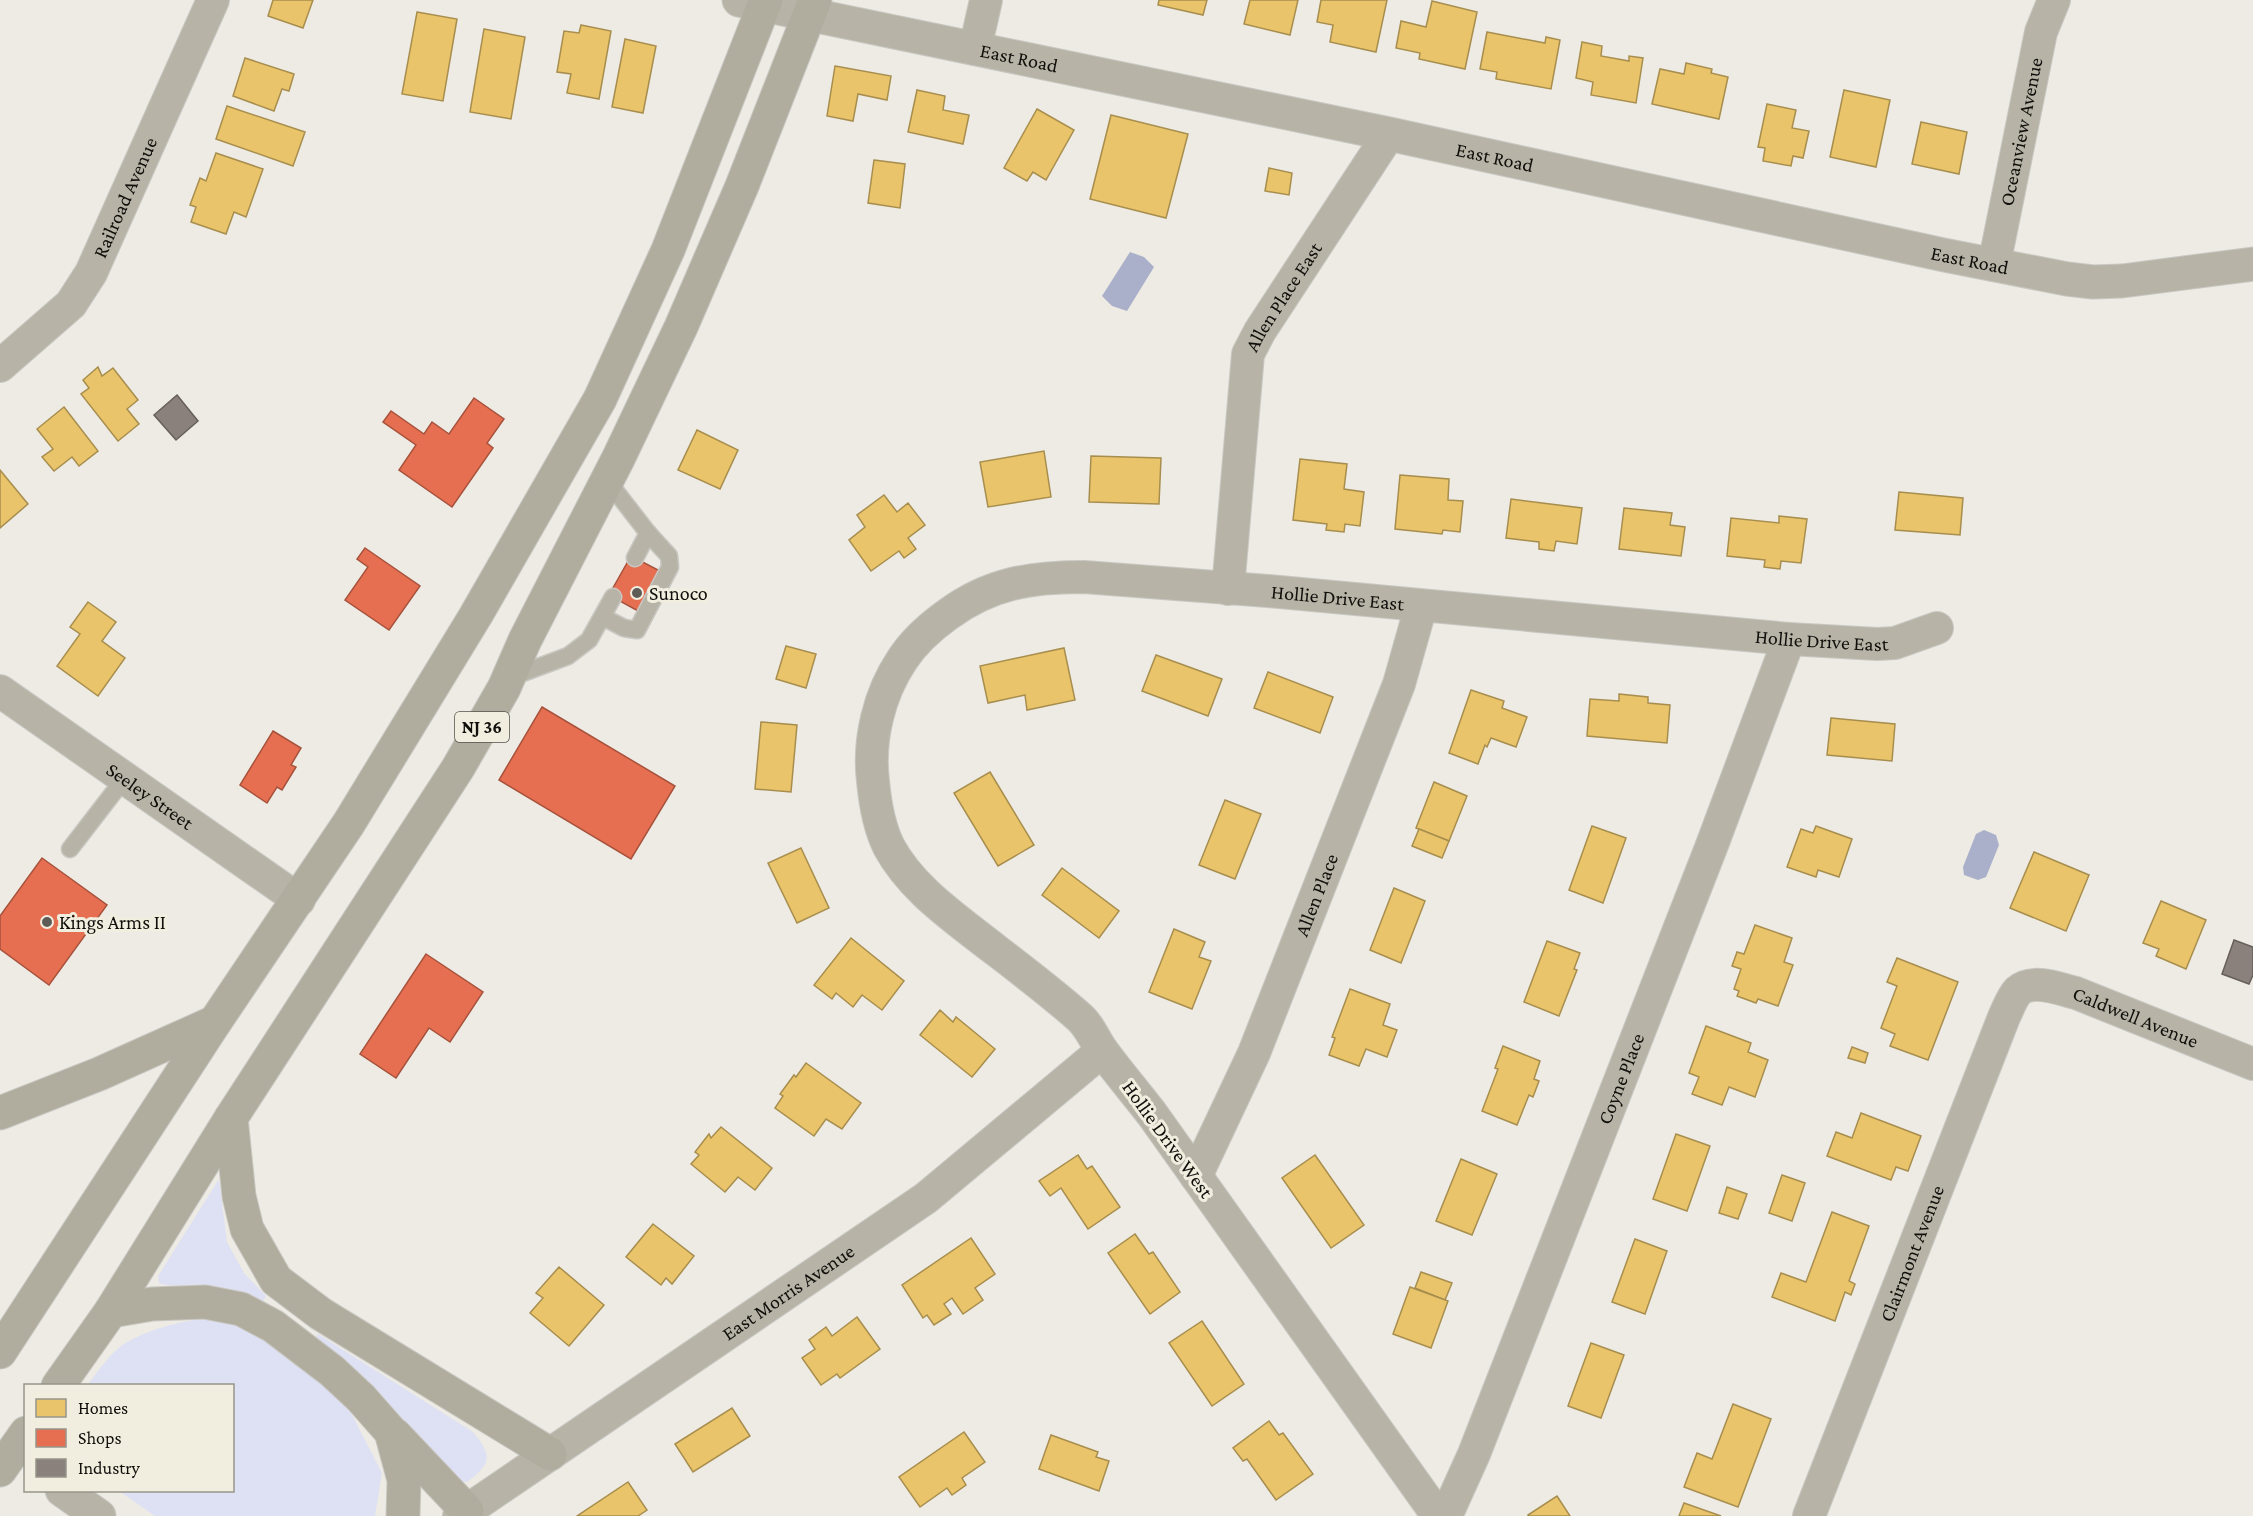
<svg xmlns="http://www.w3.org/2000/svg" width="2253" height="1516" font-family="'Crimson Pro',serif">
<rect width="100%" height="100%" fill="#edebe4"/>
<g fill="#dee1f3">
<path d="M 219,1179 L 227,1242 L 244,1273 L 266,1296 L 262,1303 C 242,1294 223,1288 202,1285 C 189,1284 169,1288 159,1283 L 158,1276 Z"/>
<path d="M 200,1319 L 226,1322 L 253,1331 L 280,1345 L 350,1411 L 382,1473 L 375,1516 L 155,1516 L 119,1491 L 232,1490 L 232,1386 L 87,1386 C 97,1372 110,1353 124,1344 C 147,1330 174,1323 200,1319 Z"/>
<path d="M 318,1334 L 473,1432 C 493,1456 491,1464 467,1482 L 452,1479 L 314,1341 Z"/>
</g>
<g fill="#abb0ca">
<path d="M 1130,252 L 1144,257 L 1154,267 L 1127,311 L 1112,306 L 1102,296 Z"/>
<path d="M 1984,830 L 1996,835 L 1999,845 L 1986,877 L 1978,880 L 1964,875 L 1963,867 L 1976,834 Z"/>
</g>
<g fill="#e9c46a" stroke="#a88e4e" stroke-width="1.5">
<path d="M 273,0 L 313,0 L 303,28 L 268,16 Z"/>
<path d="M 1159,0 L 1207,0 L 1203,15 L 1158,5 Z"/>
<path d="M 1250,0 L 1298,0 L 1290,35 L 1244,24 Z"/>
<path d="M 1321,0 L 1387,0 L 1376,52 L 1330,42 L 1333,25 L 1317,22 Z"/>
<path d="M 1432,1 L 1477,12 L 1465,69 L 1419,59 L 1420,53 L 1396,48 L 1401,21 L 1426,27 Z"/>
<path d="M 417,12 L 457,19 L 443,101 L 402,94 Z"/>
<path d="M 581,25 L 611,31 L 599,99 L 567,93 L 571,74 L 557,72 L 564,31 L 579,33 Z"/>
<path d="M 484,29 L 525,37 L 511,119 L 470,112 Z"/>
<path d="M 1487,32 L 1545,43 L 1546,37 L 1560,40 L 1551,89 L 1496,79 L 1497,72 L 1480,69 Z"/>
<path d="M 625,39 L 656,46 L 643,113 L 612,107 Z"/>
<path d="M 1582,42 L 1602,46 L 1601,56 L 1629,61 L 1629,56 L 1643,58 L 1636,103 L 1591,95 L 1593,82 L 1576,78 Z"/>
<path d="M 245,58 L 294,74 L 289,91 L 282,89 L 274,111 L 233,96 Z"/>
<path d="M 1686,63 L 1712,69 L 1711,73 L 1728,77 L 1719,119 L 1652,104 L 1660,69 L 1684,74 Z"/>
<path d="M 835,66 L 891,76 L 887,100 L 858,94 L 853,121 L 827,116 Z"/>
<path d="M 917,90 L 945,96 L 943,110 L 969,115 L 963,144 L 908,132 Z"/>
<path d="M 1844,90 L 1890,100 L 1876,167 L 1830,157 Z"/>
<path d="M 1767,104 L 1796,110 L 1792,128 L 1809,131 L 1803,158 L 1793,156 L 1791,166 L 1763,161 L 1765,148 L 1758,147 Z"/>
<path d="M 227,106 L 305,132 L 293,166 L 216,139 Z"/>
<path d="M 1037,109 L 1074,130 L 1046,180 L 1033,172 L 1027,181 L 1004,168 Z"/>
<path d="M 1111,115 L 1188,134 L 1166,218 L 1090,199 Z"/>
<path d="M 1921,122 L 1967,132 L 1959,174 L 1912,164 Z"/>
<path d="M 216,153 L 263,169 L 246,217 L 234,212 L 226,234 L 191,222 L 196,207 L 190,205 L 200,178 L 206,181 Z"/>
<path d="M 874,160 L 905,164 L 900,208 L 868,203 Z"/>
<path d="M 1269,168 L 1292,173 L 1289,195 L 1265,191 Z"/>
<path d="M 98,367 L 102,376 L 113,368 L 138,400 L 127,409 L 139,424 L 118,441 L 81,394 L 89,388 L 83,380 Z"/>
<path d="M 64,407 L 98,451 L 79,466 L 72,457 L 54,471 L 42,457 L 53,449 L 37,429 Z"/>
<path d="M 697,430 L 738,450 L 720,489 L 678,470 Z"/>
<path d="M 1044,451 L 1051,497 L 988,507 L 980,462 Z"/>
<path d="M 1091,456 L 1161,458 L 1159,504 L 1089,502 Z"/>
<path d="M 1300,459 L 1347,464 L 1344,489 L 1364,492 L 1360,526 L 1345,524 L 1344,532 L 1326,530 L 1327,524 L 1293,520 Z"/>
<path d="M 0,470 L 28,504 L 0,528 Z"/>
<path d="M 1400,475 L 1449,479 L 1448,500 L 1463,501 L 1460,532 L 1443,530 L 1442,534 L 1395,529 Z"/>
<path d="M 1899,492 L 1963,498 L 1960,535 L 1895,530 Z"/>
<path d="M 884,495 L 897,512 L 908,503 L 925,525 L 908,538 L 916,549 L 904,558 L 899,551 L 871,571 L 849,540 L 865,527 L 857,515 Z"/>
<path d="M 1511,499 L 1582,508 L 1577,544 L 1556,541 L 1554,551 L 1539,549 L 1539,542 L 1506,538 Z"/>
<path d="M 1624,508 L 1672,513 L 1670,525 L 1685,527 L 1681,556 L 1619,549 Z"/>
<path d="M 1779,516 L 1807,519 L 1801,563 L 1781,561 L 1780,569 L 1764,567 L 1765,560 L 1727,556 L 1731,518 L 1779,523 Z"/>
<path d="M 88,602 L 116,622 L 102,641 L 125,658 L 98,696 L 57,666 L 80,634 L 70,627 Z"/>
<path d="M 786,646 L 816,654 L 806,688 L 776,679 Z"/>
<path d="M 1064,648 L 1075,700 L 1027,710 L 1025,695 L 988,703 L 980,666 Z"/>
<path d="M 1156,655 L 1222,679 L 1208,716 L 1142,691 Z"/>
<path d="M 1268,672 L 1333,697 L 1320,733 L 1254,708 Z"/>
<path d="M 1471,690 L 1504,701 L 1502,708 L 1527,717 L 1516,747 L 1491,738 L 1487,747 L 1485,745 L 1478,764 L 1449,753 Z"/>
<path d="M 1619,694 L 1648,697 L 1648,703 L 1670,705 L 1667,743 L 1587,736 L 1590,699 L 1619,701 Z"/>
<path d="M 1831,718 L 1895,724 L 1892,761 L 1827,755 Z"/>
<path d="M 761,722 L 797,725 L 791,792 L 755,789 Z"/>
<path d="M 990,772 L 1034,845 L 998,866 L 954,793 Z"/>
<path d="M 1434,782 L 1467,796 L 1449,841 L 1416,828 Z"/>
<path d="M 1225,800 L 1261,814 L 1235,879 L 1199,865 Z"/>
<path d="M 1592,826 L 1626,838 L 1603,903 L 1569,890 Z"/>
<path d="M 1816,826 L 1852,839 L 1839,877 L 1818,870 L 1816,877 L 1787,867 L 1801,829 L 1813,833 Z"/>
<path d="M 1419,829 L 1449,841 L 1442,858 L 1412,846 Z"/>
<path d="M 801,848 L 829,908 L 797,923 L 768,863 Z"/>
<path d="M 2034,852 L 2089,875 L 2066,931 L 2010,908 Z"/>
<path d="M 1062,868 L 1119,911 L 1099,938 L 1042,895 Z"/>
<path d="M 1394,888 L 1425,901 L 1401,963 L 1370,950 Z"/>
<path d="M 2161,901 L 2206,920 L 2186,969 L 2156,956 L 2159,949 L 2143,943 Z"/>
<path d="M 1755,925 L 1792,938 L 1784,962 L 1793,965 L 1778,1006 L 1758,999 L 1756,1003 L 1737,996 L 1739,991 L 1734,989 L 1741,969 L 1732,966 L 1737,952 L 1744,954 Z"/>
<path d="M 1174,929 L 1205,942 L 1199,957 L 1211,961 L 1192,1009 L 1149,992 Z"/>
<path d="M 851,938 L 904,981 L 882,1010 L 862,995 L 853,1007 L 836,993 L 832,999 L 814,985 Z"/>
<path d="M 1547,941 L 1580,953 L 1574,969 L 1577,970 L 1559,1016 L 1524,1002 Z"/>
<path d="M 1897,958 L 1958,982 L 1928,1060 L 1890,1046 L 1895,1034 L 1881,1028 L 1897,986 L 1887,982 Z"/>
<path d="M 1350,989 L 1390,1004 L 1383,1025 L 1397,1030 L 1387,1057 L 1366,1049 L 1359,1066 L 1329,1055 L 1335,1038 L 1332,1037 Z"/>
<path d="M 940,1010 L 953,1022 L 956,1017 L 995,1049 L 972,1077 L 920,1035 Z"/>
<path d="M 1706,1026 L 1751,1043 L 1748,1052 L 1768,1060 L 1755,1097 L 1729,1087 L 1722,1105 L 1692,1094 L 1699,1077 L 1689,1073 Z"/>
<path d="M 1503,1046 L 1540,1061 L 1534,1079 L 1539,1081 L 1533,1097 L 1529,1095 L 1517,1125 L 1482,1111 L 1498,1069 L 1495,1068 Z"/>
<path d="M 1852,1047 L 1868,1053 L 1865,1063 L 1848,1058 Z"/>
<path d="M 806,1063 L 861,1103 L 842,1129 L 826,1119 L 814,1136 L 775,1108 L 783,1096 L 780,1094 L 794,1075 L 796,1077 Z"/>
<path d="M 1861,1113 L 1921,1136 L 1908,1171 L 1896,1167 L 1891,1180 L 1827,1156 L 1836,1132 L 1852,1138 Z"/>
<path d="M 721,1127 L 772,1168 L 755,1190 L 738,1177 L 725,1192 L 691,1164 L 699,1155 L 695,1152 L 709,1134 L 711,1138 Z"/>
<path d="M 1676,1134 L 1710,1146 L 1687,1211 L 1653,1199 Z"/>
<path d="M 1078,1155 L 1087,1169 L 1092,1166 L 1120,1207 L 1088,1229 L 1061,1188 L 1050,1196 L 1039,1181 Z"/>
<path d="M 1315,1155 L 1364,1225 L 1331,1248 L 1282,1178 Z"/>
<path d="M 1461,1159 L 1497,1174 L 1472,1235 L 1436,1221 Z"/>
<path d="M 1782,1175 L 1805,1183 L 1792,1221 L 1769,1213 Z"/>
<path d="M 1727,1187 L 1747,1194 L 1738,1219 L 1719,1213 Z"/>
<path d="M 1832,1212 L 1869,1226 L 1849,1281 L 1855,1284 L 1851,1295 L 1845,1292 L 1835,1321 L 1772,1297 L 1781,1273 L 1806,1282 Z"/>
<path d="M 653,1224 L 694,1256 L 672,1284 L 666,1278 L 661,1285 L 626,1257 Z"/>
<path d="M 1135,1234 L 1149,1254 L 1153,1252 L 1180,1292 L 1150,1314 L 1108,1253 Z"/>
<path d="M 971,1238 L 995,1274 L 975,1288 L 983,1300 L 963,1314 L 952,1298 L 944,1304 L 951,1314 L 934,1325 L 927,1315 L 923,1318 L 902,1285 Z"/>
<path d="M 1635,1239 L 1667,1251 L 1645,1314 L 1612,1302 Z"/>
<path d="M 559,1267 L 604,1305 L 569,1346 L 530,1313 L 543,1298 L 536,1293 Z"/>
<path d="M 1421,1272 L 1452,1283 L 1445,1300 L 1415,1288 Z"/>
<path d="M 1410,1287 L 1448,1301 L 1431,1348 L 1393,1334 Z"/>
<path d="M 857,1317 L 880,1349 L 840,1378 L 837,1374 L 821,1385 L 802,1358 L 815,1349 L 809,1340 L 826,1327 L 832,1336 Z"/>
<path d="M 1202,1321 L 1244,1384 L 1212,1406 L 1169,1343 Z"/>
<path d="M 1591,1343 L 1624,1355 L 1601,1418 L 1568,1406 Z"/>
<path d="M 1733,1404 L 1771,1419 L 1738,1507 L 1684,1487 L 1697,1453 L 1712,1459 Z"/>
<path d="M 732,1408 L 750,1436 L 693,1472 L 675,1444 Z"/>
<path d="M 1269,1421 L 1279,1435 L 1283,1433 L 1313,1474 L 1276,1500 L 1247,1459 L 1243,1461 L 1233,1448 Z"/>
<path d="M 964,1432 L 985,1462 L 962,1478 L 966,1485 L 952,1495 L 947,1488 L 920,1507 L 899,1477 Z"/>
<path d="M 1051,1435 L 1098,1452 L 1096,1457 L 1109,1461 L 1099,1491 L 1039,1469 Z"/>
<path d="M 628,1482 L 647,1510 L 638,1516 L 577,1516 Z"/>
<path d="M 1557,1496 L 1570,1516 L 1528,1516 L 1528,1515 Z"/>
<path d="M 1684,1503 L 1721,1516 L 1679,1516 Z"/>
</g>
<g fill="#e76f51" stroke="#a7523c" stroke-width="1.5">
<path d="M 474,398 L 504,419 L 487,443 L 493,448 L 452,507 L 399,470 L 416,445 L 383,422 L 391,411 L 424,434 L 432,422 L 449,434 Z"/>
<path d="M 365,548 L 420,586 L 389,630 L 345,600 L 368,567 L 357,559 Z"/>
<path d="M 631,556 L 660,571 L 638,611 L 609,595 Z"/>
<path d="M 542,707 L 675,786 L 631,859 L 499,780 Z"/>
<path d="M 273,731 L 301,748 L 291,765 L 296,767 L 282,790 L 277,787 L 267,803 L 240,785 Z"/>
<path d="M 42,858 L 107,905 L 49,985 L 0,949 L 0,916 Z"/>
<path d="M 426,954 L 483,992 L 450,1042 L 429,1028 L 396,1078 L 360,1054 Z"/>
</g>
<g fill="#8a817c" stroke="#665f5a" stroke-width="1.5">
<path d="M 177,395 L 198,421 L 176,440 L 154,415 Z"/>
<path d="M 2234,940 L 2253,947 L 2253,975 L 2249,984 L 2222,974 Z"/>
</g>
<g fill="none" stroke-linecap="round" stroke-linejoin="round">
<g stroke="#c9c7c2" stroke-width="19">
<g id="service">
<path d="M 607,480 L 648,533 L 635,558"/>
<path d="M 603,617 L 624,628 L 637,630 L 670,567 L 669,556 L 648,533"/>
<path d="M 509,678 L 568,656 L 589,640 L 613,597"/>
<path d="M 70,849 L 124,779"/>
</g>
</g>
<g stroke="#c9c7c2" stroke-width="34">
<g id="minor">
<path d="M 975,49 L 986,0"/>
<path id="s1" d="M 1994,265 L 2041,32 L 2054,0"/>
<path id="s2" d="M 0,366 L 71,304 L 91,273 L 213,0"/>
<path id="s3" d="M 1228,589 L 1248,354 L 1260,331 L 1389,134"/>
<path id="s4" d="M 0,691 L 299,900"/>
<path id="s5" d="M 1196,1176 L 1254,1053 L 1399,684 L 1421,606"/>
<path id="s6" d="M 459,1516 L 926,1198 L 1102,1051"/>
<path id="s7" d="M 1438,1516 L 1152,1114 C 1135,1092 1117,1071 1101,1049 C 1094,1038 1088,1024 1078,1016 C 1044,986 1007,959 971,931 C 940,907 908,882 889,847 C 879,827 875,803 873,781 C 868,740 879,694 902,660 C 914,641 929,628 947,615 C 990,583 1031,577 1084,577 L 1268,591 L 1789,639 L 1877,644 L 1895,643 L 1937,628"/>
<path id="s8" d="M 1446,1516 L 1474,1454 L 1712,845 L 1789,639"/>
<path id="s9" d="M 1809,1516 L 2004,1017 C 2008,1009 2012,997 2018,991 C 2032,978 2060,989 2076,993 L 2253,1064"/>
</g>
</g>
<g stroke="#c9c7c2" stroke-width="35">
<g id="tertiary">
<path id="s10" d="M 739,0 L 1389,134 L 1944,255 L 2067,279 L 2093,282 L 2122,281 L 2253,264"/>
<path d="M 62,1490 L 99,1516"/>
</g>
</g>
<g stroke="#c9c7c2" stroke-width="35">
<g id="trunk">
<path d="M 0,1113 L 99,1074 L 215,1022"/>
<path d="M 231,1118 L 239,1196 L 247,1229 L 276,1280 L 321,1314 L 550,1454"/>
<path d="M 111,1311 L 152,1304 L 205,1302 L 241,1309 L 273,1326 L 332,1371 L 361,1398 L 391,1432 L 404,1480 L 403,1516"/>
<path d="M 0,1352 L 215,1022 L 349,823 L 476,615 L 600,399 L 668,250 L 766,0"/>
<path d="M 58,1386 L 111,1311 L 231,1118 L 458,768 L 504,688 L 525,640 L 618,459 L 681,327 L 742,186 L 815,0"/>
<path d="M 395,1435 L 467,1511"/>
<path d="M 0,1470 L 26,1433"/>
</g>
</g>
<use href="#service" stroke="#b7b4a7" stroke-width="16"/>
<use href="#minor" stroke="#b7b4a7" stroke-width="32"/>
<use href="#tertiary" stroke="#b7b4a7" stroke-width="33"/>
<use href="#trunk" stroke="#b0ad9e" stroke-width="33"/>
</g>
<g fill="#5e5c57" stroke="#f1eee0" stroke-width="2">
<circle cx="637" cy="593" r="6"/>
<circle cx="47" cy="922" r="6"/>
</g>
<g text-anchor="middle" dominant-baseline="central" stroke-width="6" stroke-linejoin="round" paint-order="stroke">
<rect fill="#f1eee0" stroke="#54524b" stroke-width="1.5" x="455" y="712" width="54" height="30" rx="4.5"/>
<g font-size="18" font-weight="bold" fill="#110f0b">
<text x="482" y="727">NJ 36</text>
</g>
<g font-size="20" fill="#110f0b" stroke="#f1eee0">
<text stroke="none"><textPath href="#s10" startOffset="286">East Road</textPath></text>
<text stroke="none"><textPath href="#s1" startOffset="136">Oceanview Avenue</textPath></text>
<text stroke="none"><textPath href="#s10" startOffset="772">East Road</textPath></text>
<text stroke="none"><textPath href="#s2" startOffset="214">Railroad Avenue</textPath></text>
<text stroke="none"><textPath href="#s10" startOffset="1258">East Road</textPath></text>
<text stroke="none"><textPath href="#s3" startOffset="303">Allen Place East</textPath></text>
<text stroke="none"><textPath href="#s7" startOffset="1530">Hollie Drive East</textPath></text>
<text stroke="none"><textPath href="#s7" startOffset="2016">Hollie Drive East</textPath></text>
<text stroke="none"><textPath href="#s4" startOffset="183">Seeley Street</textPath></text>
<text stroke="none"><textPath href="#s5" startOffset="306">Allen Place</textPath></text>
<text stroke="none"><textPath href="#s9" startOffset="690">Caldwell Avenue</textPath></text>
<text stroke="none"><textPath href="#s8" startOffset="471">Coyne Place</textPath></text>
<text transform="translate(1168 1139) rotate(54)">Hollie Drive West</text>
<text stroke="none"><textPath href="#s9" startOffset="282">Clairmont Avenue</textPath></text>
<text stroke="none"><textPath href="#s6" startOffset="398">East Morris Avenue</textPath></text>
</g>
<g font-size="20" fill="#110f0b" stroke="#f1eee0" text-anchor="start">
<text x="649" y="593">Sunoco</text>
<text x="59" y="922">Kings Arms II</text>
</g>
</g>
<rect x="24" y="1384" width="210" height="108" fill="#f1eee0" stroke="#97958b" stroke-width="1.5"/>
<rect x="36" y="1399" width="30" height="18" fill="#e9c46a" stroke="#97958b" stroke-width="1.5"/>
<text x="78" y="1414" font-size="18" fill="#110f0b">Homes</text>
<rect x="36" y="1429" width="30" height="18" fill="#e76f51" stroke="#97958b" stroke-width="1.5"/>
<text x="78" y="1444" font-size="18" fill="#110f0b">Shops</text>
<rect x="36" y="1459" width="30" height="18" fill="#8a817c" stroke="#97958b" stroke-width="1.5"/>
<text x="78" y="1474" font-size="18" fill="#110f0b">Industry</text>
</svg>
